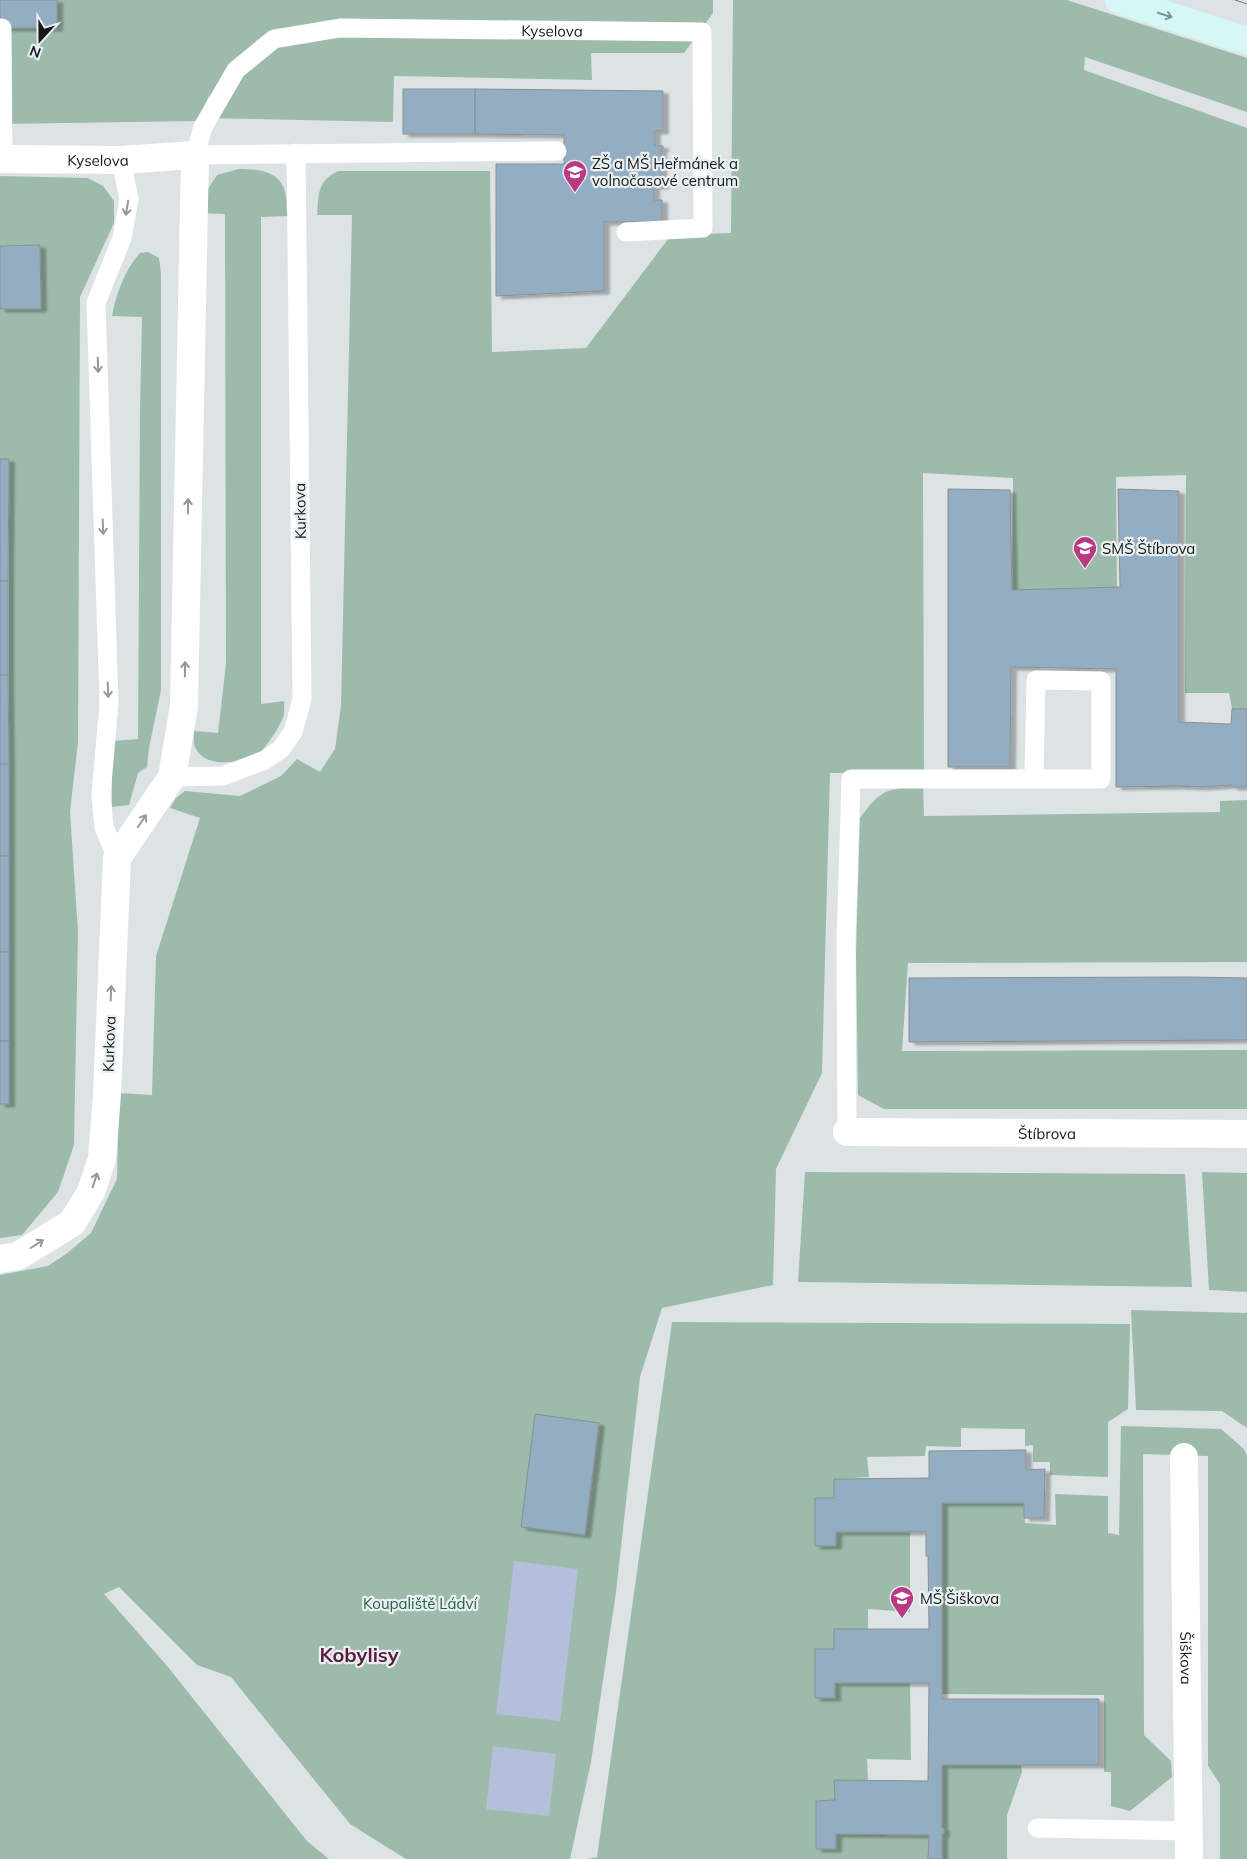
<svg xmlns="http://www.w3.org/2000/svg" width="1247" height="1859" font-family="Mulish,sans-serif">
<defs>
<filter id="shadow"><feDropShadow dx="5.5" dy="3" stdDeviation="1" flood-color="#0004"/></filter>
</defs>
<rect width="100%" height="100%" fill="#dde3e5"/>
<g fill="#9dbbab">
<path d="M 57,0 L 713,0 L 713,13 L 684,53 L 591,53 L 592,80 L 394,76 L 393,122 L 203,118 L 210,93 L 198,121 L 0,124 L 0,28 Z"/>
<path d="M 733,0 L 1067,0 L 1247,58 L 1247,112 L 1085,57 L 1084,70 L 1247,128 L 1247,709 L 1232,709 L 1229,693 L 1185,693 L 1186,475 L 1116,477 L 1117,588 L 1012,590 L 1013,478 L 923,473 L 924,772 L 830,773 L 822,1073 L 776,1169 L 773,1285 L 662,1308 L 640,1377 L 616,1592 L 591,1762 L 570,1859 L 406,1859 L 350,1824 L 231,1677 L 197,1665 L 119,1587 L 104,1594 L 168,1667 L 307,1841 L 329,1859 L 0,1859 L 0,1275 L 48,1266 L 66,1254 L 91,1233 L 117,1179 L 119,1093 L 152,1095 L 156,956 L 200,818 L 170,808 L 176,798 L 185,791 L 240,796 L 281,776 L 297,759 L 320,772 L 335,749 L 341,706 L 352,215 L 317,215 C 319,194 317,181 338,171 L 490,171 L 492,352 L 586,348 L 671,235 L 731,233 Z"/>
<path d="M 239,169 C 256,169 276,170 284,188 C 287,196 286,208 288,216 L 261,217 L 261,704 L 284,701 C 284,706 285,713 283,717 C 281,725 266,748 259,753 C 242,763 205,770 195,747 C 193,743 194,736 194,731 L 218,733 L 226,664 L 225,214 L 202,213 L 205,193 L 217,175 Z"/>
<path d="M 0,176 L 88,178 L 103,186 L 114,201 L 114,223 L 80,297 L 78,742 L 70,812 L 78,932 L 74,1145 L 58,1192 L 22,1235 L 0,1238 L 0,1104 L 9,1103 L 9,459 L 0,459 L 0,309 L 41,309 L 40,245 L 0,246 Z"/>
<path d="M 148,252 L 159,258 L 161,273 L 161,690 L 149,748 L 147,767 L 138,773 L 129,805 L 112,807 L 112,741 L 138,739 L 140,410 L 142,317 L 112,316 C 116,294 125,269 140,253 Z"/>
<path d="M 923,785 L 924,816 L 1220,812 L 1220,801 L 1247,800 L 1247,962 L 908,963 L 902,1051 L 1247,1050 L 1247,1109 L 884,1109 L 858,1095 L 856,953 L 860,818 C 882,787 888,790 923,785 Z"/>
<path d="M 805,1172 L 1185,1174 L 1192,1287 L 798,1282 Z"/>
<path d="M 1202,1172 L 1247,1173 L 1247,1292 L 1209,1290 Z"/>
<path d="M 1131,1310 L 1247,1313 L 1247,1428 L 1222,1411 L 1136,1410 Z"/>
<path d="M 672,1322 L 1130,1324 L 1128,1409 L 1108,1422 L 1108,1477 L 1050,1475 L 1050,1462 L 1033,1462 L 1033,1445 L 1025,1446 L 1025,1429 L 961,1428 L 961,1447 L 926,1446 L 925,1456 L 867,1457 L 869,1477 L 834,1479 L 834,1498 L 815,1499 L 815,1546 L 836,1546 L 836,1532 L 910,1532 L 910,1612 L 868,1609 L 868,1630 L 834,1649 L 815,1698 L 835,1698 L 835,1683 L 910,1683 L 911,1760 L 867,1759 L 868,1781 L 835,1781 L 835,1800 L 816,1801 L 816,1849 L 836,1849 L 836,1834 L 929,1835 L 928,1859 L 587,1859 L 597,1857 Z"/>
<path d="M 1121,1426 L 1221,1429 L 1244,1449 L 1247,1456 L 1247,1859 L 1220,1859 L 1220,1784 L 1208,1766 L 1208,1456 L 1143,1454 L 1144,1735 L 1171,1761 L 1172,1777 L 1130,1811 L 1111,1806 L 1111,1772 L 1104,1772 L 1104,1695 L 942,1694 L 942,1503 L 1024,1503 L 1025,1523 L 1056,1525 L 1055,1494 L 1108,1496 L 1108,1533 L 1119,1535 Z"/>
<path d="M 942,1765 L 1021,1765 L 1022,1772 L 1007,1815 L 1007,1859 L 942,1859 L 942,1834 L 944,1834 L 942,1828 Z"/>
</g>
<g fill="#b4bfdb">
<path d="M 514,1561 L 578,1569 L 560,1721 L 496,1714 Z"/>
<path d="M 493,1746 L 556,1754 L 549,1816 L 486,1809 Z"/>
</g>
<g fill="#93adc2" stroke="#8b8f92" filter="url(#shadow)">
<rect x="0" y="0" width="57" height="28"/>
<rect x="403" y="89" width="72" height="45"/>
<path d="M 475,89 L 663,91 L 663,131 L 655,131 L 655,145 L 663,146 L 663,149 L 661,149 L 661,182 L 663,183 L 663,186 L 654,186 L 654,200 L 662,200 L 662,222 L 604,222 L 604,291 L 496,296 L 496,164 L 564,164 L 564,135 L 475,134 Z"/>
<path d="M 40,245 L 41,309 L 0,309 L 0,246 Z"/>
<path d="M 0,459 L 9,459 L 8,581 L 0,581 Z"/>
<path d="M 948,489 L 1010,490 L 1012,590 L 1120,587 L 1118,489 L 1179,491 L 1179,722 L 1231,724 L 1232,709 L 1247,709 L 1247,787 L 1232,787 L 1232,785 L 1202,787 L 1178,786 L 1116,787 L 1116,669 L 1011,667 L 1010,767 L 948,767 Z"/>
<rect x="0" y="581" width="8" height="94"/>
<path d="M 0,675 L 8,675 L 9,764 L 0,764 Z"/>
<rect x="0" y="764" width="9" height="92"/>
<rect x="0" y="856" width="9" height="96"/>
<rect x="0" y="952" width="9" height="89"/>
<path d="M 1187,977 L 1247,978 L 1247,1040 L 909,1042 L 909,978 Z"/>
<rect x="0" y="1041" width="9" height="63"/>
<path d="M 535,1414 L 599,1423 L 585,1535 L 521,1527 Z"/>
<path d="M 1026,1450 L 1026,1470 L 1045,1469 L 1044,1518 L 1024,1518 L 1024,1503 L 942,1503 L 942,1699 L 1099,1699 L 1099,1765 L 942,1765 L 942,1828 L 944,1828 L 944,1834 L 942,1834 L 942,1859 L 928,1859 L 929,1835 L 836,1834 L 836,1849 L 816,1849 L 816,1801 L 835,1800 L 834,1780 L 928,1781 L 929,1683 L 835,1683 L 835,1698 L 815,1698 L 815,1649 L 834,1649 L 834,1629 L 929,1629 L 928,1556 L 926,1556 L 926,1532 L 836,1532 L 836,1546 L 815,1546 L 815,1498 L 834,1498 L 834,1479 L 929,1478 L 929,1451 Z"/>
</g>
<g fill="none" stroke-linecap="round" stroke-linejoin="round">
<g stroke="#fff" stroke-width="19">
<path d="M 2,28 L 3,159"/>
<path id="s1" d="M 557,151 L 195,155 L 203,127 L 236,70 L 274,39 L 340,28 L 702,32 L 703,228 L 626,232"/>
<path d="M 172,777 L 223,776 L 265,760 L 281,749 L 293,732 L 302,699 L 296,153"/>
<path d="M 117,858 L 104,827 L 101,795 L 109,703 L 96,303 L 122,238 L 129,199 L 121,160"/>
<path d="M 847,1132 L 846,941 L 851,779 L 1101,779 L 1101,681 L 1036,680 L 1034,778"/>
<path d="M 1037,1828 L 1189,1831"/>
</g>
<g stroke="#fff" stroke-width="28">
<path id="s2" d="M 0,159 L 121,160 L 195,155 L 184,706 L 172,777 L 117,858 L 107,1094 L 102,1159 L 91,1192 L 72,1223 L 18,1256 L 0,1259"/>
<path id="s3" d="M 847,1132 L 1247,1134"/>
<path id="s4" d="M 1184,1457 L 1189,1859"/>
</g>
<path stroke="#d5f8f6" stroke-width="28" d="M 1119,0 L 1247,41"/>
<path stroke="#767a7b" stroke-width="1" d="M 1235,0 L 1247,4"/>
</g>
<defs><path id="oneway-shaft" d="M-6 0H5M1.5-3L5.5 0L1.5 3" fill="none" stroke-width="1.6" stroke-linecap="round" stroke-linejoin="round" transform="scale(1.25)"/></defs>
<use stroke="#7f9392" href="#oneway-shaft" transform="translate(1165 15) rotate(18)"/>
<g stroke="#969797">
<use href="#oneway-shaft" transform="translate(127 208) rotate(100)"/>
<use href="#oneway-shaft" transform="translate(98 365) rotate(88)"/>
<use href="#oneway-shaft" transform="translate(188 506) rotate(-89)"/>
<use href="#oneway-shaft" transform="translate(103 527) rotate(88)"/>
<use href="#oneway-shaft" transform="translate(185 669) rotate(-89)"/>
<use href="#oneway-shaft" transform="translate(108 690) rotate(88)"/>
<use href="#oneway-shaft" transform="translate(142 821) rotate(-56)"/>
<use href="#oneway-shaft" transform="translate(111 993) rotate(-88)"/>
<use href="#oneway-shaft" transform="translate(95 1180) rotate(-72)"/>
<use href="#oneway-shaft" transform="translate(37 1244) rotate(-32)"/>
</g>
<defs>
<g id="school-pin" transform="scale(1.25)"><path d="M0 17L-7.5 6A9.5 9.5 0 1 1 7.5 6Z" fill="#ba3982" stroke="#eaf0f2"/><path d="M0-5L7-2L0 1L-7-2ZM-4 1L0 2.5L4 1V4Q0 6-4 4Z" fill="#fff"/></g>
</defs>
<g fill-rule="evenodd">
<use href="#school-pin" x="575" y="172"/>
<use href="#school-pin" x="1085" y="548"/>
<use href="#school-pin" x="902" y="1598"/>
</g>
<g text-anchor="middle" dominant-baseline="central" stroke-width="4.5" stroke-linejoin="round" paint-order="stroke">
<g font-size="15" fill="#161818" stroke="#eaf0f2">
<text stroke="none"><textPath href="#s1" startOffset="785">Kyselova</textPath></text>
<text stroke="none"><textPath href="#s2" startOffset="98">Kyselova</textPath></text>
<text transform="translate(300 511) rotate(-91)">Kurkova</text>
<text transform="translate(109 1044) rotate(-88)">Kurkova</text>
<text stroke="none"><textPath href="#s3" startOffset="200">Štíbrova</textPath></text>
<text stroke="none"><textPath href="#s4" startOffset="201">Šiškova</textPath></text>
</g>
<g font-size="15" fill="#161818" stroke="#eaf0f2" text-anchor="start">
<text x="592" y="163">ZŠ a MŠ Heřmánek a<tspan x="592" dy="17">volnočasové centrum</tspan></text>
<text x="1102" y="548">SMŠ Štíbrova</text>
<text x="920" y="1598">MŠ Šiškova</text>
</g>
<g font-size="15" fill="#276048" stroke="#eaf0f2">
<text x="420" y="1603">Koupaliště Ládví</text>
</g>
<g font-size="20" font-weight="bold" fill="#5a1b3e" stroke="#eaf0f2">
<text x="359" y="1654">Kobylisy</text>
</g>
</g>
<g transform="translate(40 40) rotate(201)" stroke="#eaf0f2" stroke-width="4" paint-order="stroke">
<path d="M0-4L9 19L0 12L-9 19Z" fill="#161818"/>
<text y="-8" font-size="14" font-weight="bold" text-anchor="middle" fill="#161818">N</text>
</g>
</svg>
